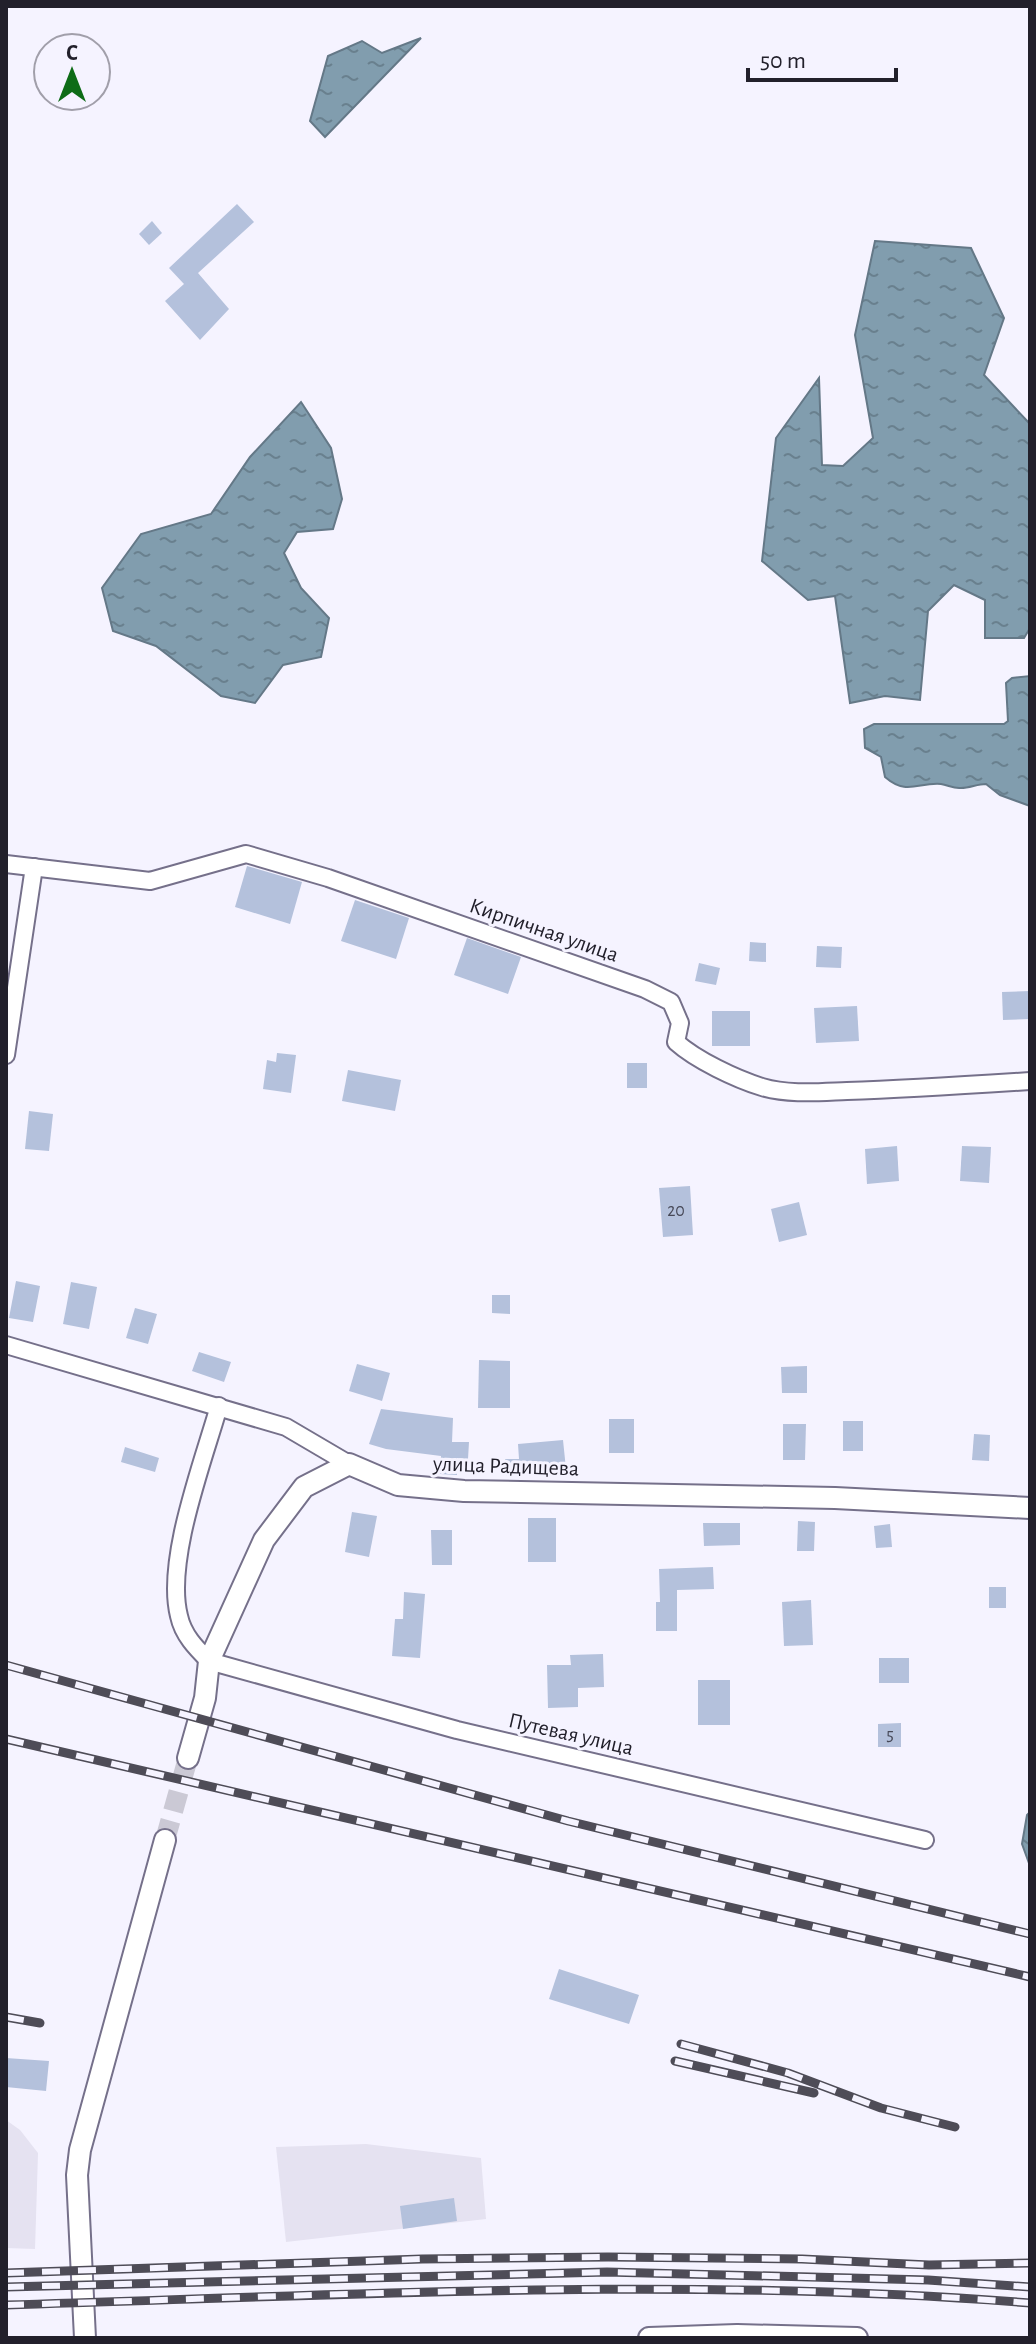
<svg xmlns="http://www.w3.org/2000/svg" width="1036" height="2344" font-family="'Alegreya Sans',sans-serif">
<defs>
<pattern id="water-ripples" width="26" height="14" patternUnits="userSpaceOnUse" patternTransform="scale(2)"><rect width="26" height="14" fill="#819dae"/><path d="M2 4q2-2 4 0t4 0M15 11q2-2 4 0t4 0" fill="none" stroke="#69808e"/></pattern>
</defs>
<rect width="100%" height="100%" fill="#f5f3ff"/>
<g fill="#e5e2f1">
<path d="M 6,2120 L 20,2130 L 38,2153 L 35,2249 L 6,2248 Z"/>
<path d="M 366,2144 L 481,2158 L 486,2219 L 286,2242 L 276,2147 Z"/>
</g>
<g fill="url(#water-ripples)" stroke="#647887" stroke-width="2">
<path d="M 421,38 L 325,137 L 310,121 L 328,56 L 362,41 L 382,53 Z"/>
<path d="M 875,241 L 971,248 L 1004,318 L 984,375 L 1030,424 L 1030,628 L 1024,638 L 985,638 L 985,600 L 954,585 L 928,611 L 920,700 L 885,696 L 850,703 L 835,596 L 808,600 L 762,561 L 776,438 L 819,378 L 822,465 L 843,466 L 873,438 L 855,335 Z"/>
<path d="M 301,402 L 331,448 L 342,499 L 333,529 L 297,532 L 284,553 L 301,588 L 329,618 L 321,657 L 283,665 L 255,703 L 221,696 L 156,646 L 113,631 L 102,588 L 141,534 L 211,514 L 250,457 Z"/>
<path d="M 1030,676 L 1030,806 L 1000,795 L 986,784 C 977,784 970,788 961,788 C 954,789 948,785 941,784 C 918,782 907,796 885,777 L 881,757 L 865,748 L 864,729 L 874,724 L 1004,724 L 1008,721 L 1006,683 L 1012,678 Z"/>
<path d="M 1030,1812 L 1030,1866 L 1022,1844 L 1027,1815 Z"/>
</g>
<g fill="#b4c1dc">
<path d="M 237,204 L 254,222 L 198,273 L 229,309 L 200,340 L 165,301 L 184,284 L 169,268 Z"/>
<path d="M 152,221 L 162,233 L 149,245 L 139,234 Z"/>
<path d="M 247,866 L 302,882 L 290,924 L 235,907 Z"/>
<path d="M 355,900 L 409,918 L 396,959 L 341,941 Z"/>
<path d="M 467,938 L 521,957 L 508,994 L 454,975 Z"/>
<path d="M 750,942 L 766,943 L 766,962 L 749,961 Z"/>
<path d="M 817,946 L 842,947 L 841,968 L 816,967 Z"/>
<path d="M 699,963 L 720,968 L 716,985 L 695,981 Z"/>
<path d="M 1030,991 L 1030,1019 L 1003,1020 L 1002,992 Z"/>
<path d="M 857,1006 L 859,1041 L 816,1043 L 814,1008 Z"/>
<rect x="712" y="1011" width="38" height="35"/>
<path d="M 277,1053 L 296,1055 L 291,1093 L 263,1089 L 267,1060 L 276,1062 Z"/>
<rect x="627" y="1063" width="20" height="25"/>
<path d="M 348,1070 L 401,1080 L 395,1111 L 342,1101 Z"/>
<path d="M 29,1111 L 53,1114 L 49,1151 L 25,1149 Z"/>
<path d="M 897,1146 L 899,1181 L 867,1184 L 865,1149 Z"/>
<path d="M 962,1146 L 991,1147 L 989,1183 L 960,1181 Z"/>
<path d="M 690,1186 L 693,1235 L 663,1237 L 659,1188 Z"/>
<path d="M 799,1202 L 807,1235 L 779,1242 L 771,1209 Z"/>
<path d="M 16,1281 L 40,1286 L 33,1322 L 9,1318 Z"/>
<path d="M 71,1282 L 97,1287 L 89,1329 L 63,1324 Z"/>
<path d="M 492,1295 L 510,1295 L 510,1314 L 492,1313 Z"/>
<path d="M 135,1308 L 157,1314 L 148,1344 L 126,1338 Z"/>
<path d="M 199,1352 L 231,1362 L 224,1382 L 192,1371 Z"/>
<path d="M 479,1360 L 510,1361 L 510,1408 L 478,1408 Z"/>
<path d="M 357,1364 L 390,1373 L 382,1401 L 349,1391 Z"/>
<path d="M 807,1366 L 807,1393 L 782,1393 L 781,1367 Z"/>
<path d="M 381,1409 L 453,1418 L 452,1442 L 469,1442 L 468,1459 L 457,1458 L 457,1475 L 440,1474 L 441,1456 L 386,1449 L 369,1444 Z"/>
<rect x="609" y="1419" width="25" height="34"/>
<rect x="843" y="1421" width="20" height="30"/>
<path d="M 783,1424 L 806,1424 L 805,1460 L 783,1460 Z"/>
<path d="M 974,1434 L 990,1435 L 989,1461 L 972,1460 Z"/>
<path d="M 563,1440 L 566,1469 L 506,1476 L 505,1459 L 519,1459 L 518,1444 Z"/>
<path d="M 125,1447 L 159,1458 L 155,1472 L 121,1462 Z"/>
<path d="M 352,1512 L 377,1516 L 369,1557 L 345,1552 Z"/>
<rect x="528" y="1518" width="28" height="44"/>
<path d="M 798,1521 L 815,1522 L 814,1551 L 797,1551 Z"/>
<path d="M 703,1523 L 740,1523 L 740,1545 L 704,1546 Z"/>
<path d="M 890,1524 L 892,1547 L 876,1548 L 874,1526 Z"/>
<path d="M 431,1530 L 452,1530 L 452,1565 L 432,1565 Z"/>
<path d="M 713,1567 L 714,1589 L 677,1590 L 677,1631 L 656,1631 L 656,1602 L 660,1602 L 659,1569 Z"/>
<rect x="989" y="1587" width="17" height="21"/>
<path d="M 404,1592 L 425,1594 L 420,1658 L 392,1656 L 395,1619 L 403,1619 Z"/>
<path d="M 811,1600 L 813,1645 L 784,1646 L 782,1602 Z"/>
<path d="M 603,1654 L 604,1687 L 578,1688 L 578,1707 L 548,1708 L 547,1665 L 571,1665 L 570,1655 Z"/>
<rect x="879" y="1658" width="30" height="25"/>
<rect x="698" y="1680" width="32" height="45"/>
<path d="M 901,1723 L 901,1747 L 878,1747 L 878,1724 Z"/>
<path d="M 559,1969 L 639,1995 L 629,2024 L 549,1999 Z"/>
<path d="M 6,2058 L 49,2061 L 46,2091 L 6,2087 Z"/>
<path d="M 454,2198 L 457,2221 L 403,2229 L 400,2206 Z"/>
</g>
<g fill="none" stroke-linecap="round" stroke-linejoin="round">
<path stroke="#cbc9d5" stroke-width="20" stroke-dasharray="20 10" stroke-linecap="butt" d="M 165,1840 L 188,1758"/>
<g stroke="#75708a" stroke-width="20">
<g id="minor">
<path d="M 6,864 L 150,881 L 246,854 L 328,878 L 645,989 L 671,1002 L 680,1023 L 676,1042 C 696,1060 736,1079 762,1087 C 788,1095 820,1092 847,1091 C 908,1089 969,1085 1030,1081"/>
<path d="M 6,1055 L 34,867"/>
<path d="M 6,1345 L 286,1427 L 349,1464"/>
<path d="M 219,1406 C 203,1462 165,1561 179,1616 C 183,1635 196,1648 209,1661 L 457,1730 L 925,1840"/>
</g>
</g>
<g stroke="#75708a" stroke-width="24">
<g id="tertiary">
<path d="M 188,1758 L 205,1698 L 209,1661 L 264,1540 L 304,1487 L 349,1464 L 398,1485 L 464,1491 L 835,1498 L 1030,1508"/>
<path d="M 85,2338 L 77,2175 L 80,2150 L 165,1840"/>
<path d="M 649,2338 L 737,2335 L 857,2338"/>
</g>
</g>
<use href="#minor" stroke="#fff" stroke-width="16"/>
<use href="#tertiary" stroke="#fff" stroke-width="20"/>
<g stroke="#4e4c57" stroke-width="9">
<g id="rail">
<path d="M 6,1665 L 568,1821 L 1030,1934"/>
<path d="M 6,1739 L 1030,1977"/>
<path d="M 6,2017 L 40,2023"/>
<path d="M 681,2044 L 788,2073 L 881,2108 L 955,2127"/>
<path d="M 675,2061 L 814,2093"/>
<path d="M 6,2273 L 422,2259 L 608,2257 L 802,2259 L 929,2265 L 1030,2263"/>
<path d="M 6,2287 L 607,2272 L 928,2280 L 1030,2287"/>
<path d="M 6,2305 C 347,2295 689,2276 1030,2303"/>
</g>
</g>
<use href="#rail" stroke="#f5f3ff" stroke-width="6" stroke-dasharray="18" stroke-linecap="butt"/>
</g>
<g text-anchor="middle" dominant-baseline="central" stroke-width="6" stroke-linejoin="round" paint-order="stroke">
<g font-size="18" fill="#464857">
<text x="676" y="1211">20</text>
<text x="890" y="1735">5</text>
</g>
<g font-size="22" fill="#22202b" stroke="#f5f3ff">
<text transform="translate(544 930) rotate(19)">Кирпичная улица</text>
<text transform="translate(506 1466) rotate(2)">улица Радищева</text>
<text transform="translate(571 1734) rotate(13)">Путевая улица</text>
</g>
</g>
<rect width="1036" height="2344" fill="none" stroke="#22202b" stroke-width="16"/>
<g transform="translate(72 72)"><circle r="38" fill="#f5f3ff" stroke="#a19faa" stroke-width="2"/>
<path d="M0-6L14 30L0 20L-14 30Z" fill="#0e6c17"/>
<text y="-12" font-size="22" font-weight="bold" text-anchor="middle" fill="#22202b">С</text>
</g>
<path d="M748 68v12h148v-12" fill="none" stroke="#22202b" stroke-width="4"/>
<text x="760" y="68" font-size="24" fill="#22202b" stroke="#f5f3ff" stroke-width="6" paint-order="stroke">50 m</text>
</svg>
